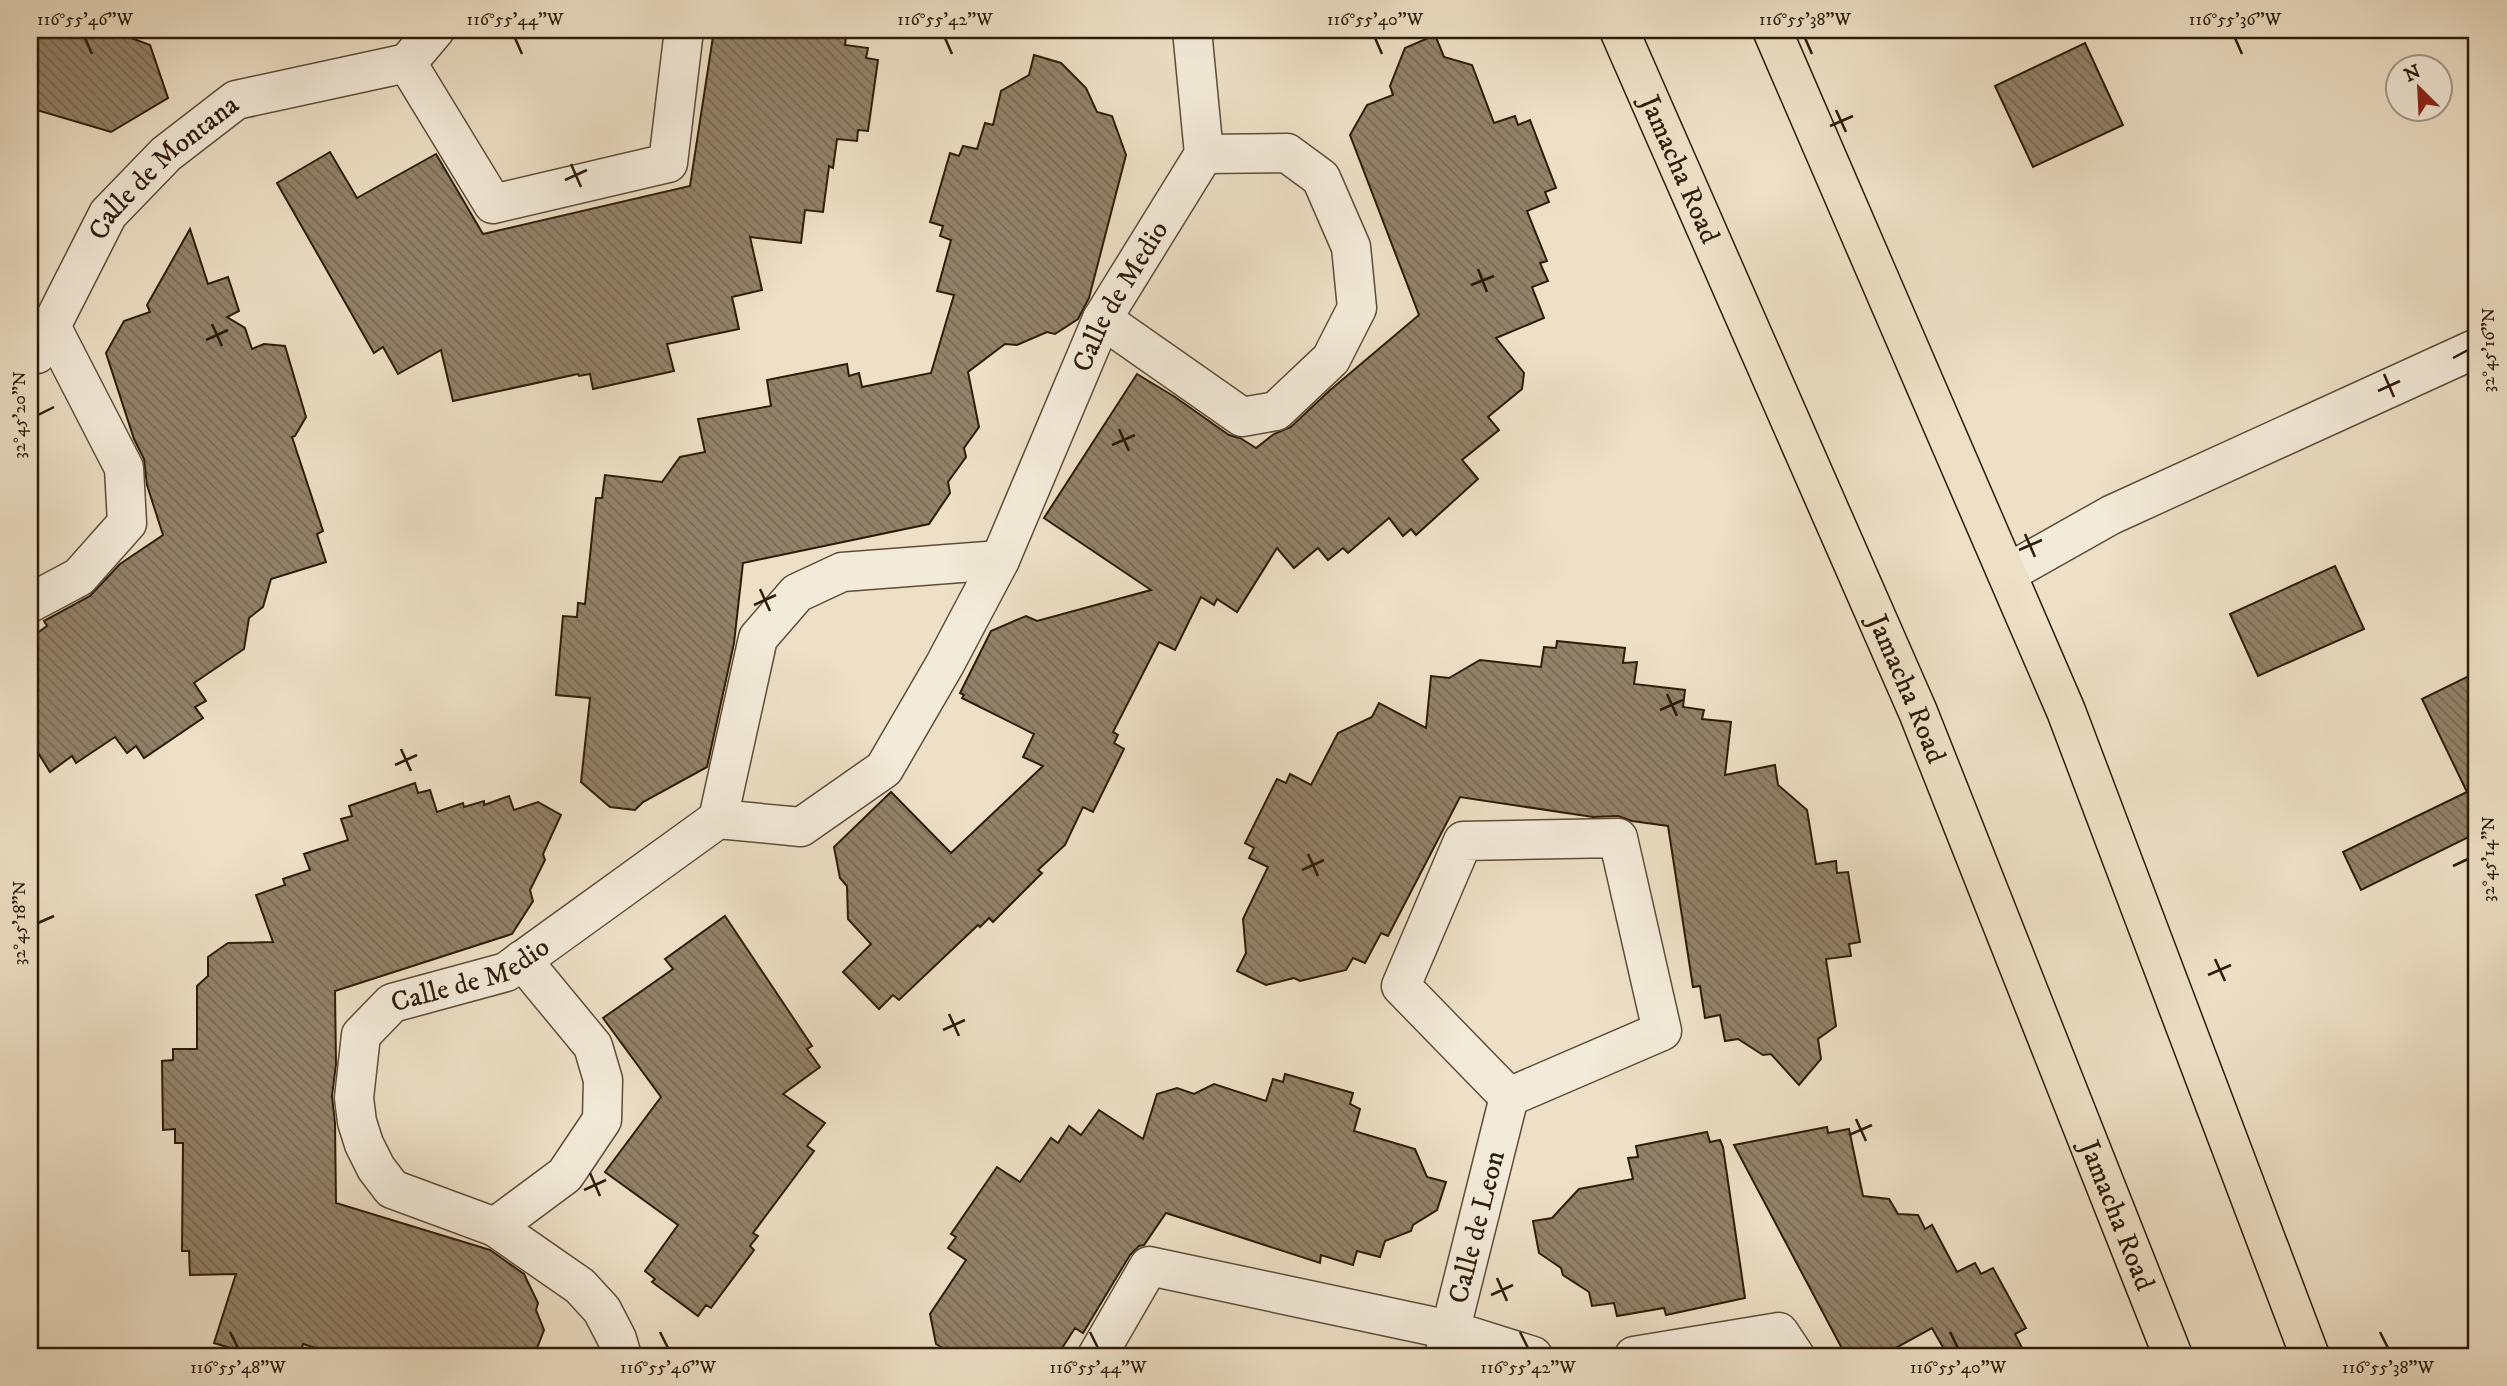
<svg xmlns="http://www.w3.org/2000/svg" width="2507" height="1386" font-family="'IM FELL DW Pica',serif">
<defs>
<pattern id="building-back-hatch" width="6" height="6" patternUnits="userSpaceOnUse" patternTransform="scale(1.75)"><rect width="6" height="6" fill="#92826a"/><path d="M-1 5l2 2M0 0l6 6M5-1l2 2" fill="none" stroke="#786a55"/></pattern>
</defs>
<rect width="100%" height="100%" fill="#ede0c6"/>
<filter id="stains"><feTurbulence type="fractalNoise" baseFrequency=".00286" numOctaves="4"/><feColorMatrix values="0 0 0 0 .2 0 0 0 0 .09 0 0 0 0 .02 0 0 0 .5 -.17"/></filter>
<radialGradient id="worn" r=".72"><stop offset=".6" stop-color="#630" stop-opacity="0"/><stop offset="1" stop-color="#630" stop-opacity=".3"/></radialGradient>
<g fill="url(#building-back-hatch)" stroke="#2f1c07" stroke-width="2">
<path d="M 30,30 L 110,30 L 150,45 L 168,98 L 111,132 L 30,108 Z"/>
<path d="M 714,30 L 847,30 L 845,45 L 868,48 L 866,58 L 878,60 L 868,131 L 858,130 L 857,141 L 837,139 L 833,168 L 829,166 L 823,212 L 805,210 L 801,243 L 750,237 L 762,290 L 732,297 L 739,329 L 667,344 L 674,371 L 593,389 L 590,374 L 579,376 L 578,374 L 453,401 L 441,350 L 398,374 L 383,347 L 374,353 L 277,183 L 330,152 L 357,198 L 436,154 L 483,234 L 690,186 Z"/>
<path d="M 1435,35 L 1444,57 L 1472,65 L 1494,123 L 1515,116 L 1518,125 L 1530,120 L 1556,188 L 1545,192 L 1549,202 L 1527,211 L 1547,261 L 1540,263 L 1548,281 L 1532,287 L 1544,318 L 1496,338 L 1524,373 L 1522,389 L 1488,417 L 1499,430 L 1462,460 L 1478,479 L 1416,535 L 1411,529 L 1403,536 L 1389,518 L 1348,553 L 1343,548 L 1328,560 L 1318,548 L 1294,568 L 1277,548 L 1237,612 L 1217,599 L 1214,605 L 1201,597 L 1175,650 L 1159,642 L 1113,732 L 1118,735 L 1114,743 L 1124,749 L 1093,812 L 1083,807 L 1065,845 L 1038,870 L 1042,873 L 993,922 L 989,918 L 980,927 L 978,925 L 899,1000 L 893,995 L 879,1009 L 843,972 L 871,944 L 848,919 L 847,886 L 840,878 L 834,847 L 891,792 L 951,853 L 1043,766 L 1023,757 L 1034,734 L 962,698 L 964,695 L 960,693 L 991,631 L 1026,616 L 1037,621 L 1151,590 L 1044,518 L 1137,374 L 1175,397 L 1229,435 L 1240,438 L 1256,448 L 1274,434 L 1291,427 L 1329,391 L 1419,315 L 1350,135 L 1367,105 L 1393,95 L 1390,86 L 1405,48 Z"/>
<path d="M 2085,43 L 2123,125 L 2033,167 L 1995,86 Z"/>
<path d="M 1034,55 L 1061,63 L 1086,88 L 1097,112 L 1112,116 L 1126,155 L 1089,298 L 1078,319 L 1055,334 L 1047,332 L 1017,345 L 1005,344 L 968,372 L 979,427 L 964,448 L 966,457 L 948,482 L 950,493 L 929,524 L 743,563 L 734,643 L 707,767 L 643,802 L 635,810 L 610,807 L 581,782 L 590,698 L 556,695 L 563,616 L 577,617 L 578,603 L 585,604 L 596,498 L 602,498 L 605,475 L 662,482 L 680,457 L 705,452 L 698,419 L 771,406 L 767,380 L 847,364 L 849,376 L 859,373 L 862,387 L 931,373 L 954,295 L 937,291 L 951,240 L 940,236 L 943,226 L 930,222 L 950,153 L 959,156 L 963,146 L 977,149 L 985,123 L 993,125 L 1001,91 L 1029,75 Z"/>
<path d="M 190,229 L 208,284 L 228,277 L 239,311 L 227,317 L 245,328 L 252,349 L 264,344 L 285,346 L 306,417 L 295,436 L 292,437 L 323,531 L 317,534 L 326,562 L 271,579 L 263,607 L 249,618 L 244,649 L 194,683 L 206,701 L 195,707 L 203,718 L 144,758 L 136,746 L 127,753 L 115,737 L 76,763 L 72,756 L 50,772 L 30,740 L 30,638 L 47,626 L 44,621 L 90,596 L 120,564 L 163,535 L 147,485 L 144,459 L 134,439 L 106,353 L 124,321 L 150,312 L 147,305 Z"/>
<path d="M 2335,566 L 2364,629 L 2258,676 L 2230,614 Z"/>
<path d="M 1557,641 L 1625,648 L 1623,663 L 1637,662 L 1634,684 L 1685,690 L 1683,707 L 1704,710 L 1702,719 L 1731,722 L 1725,775 L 1775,765 L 1778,785 L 1807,810 L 1816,864 L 1836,861 L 1837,873 L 1848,872 L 1860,942 L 1849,944 L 1851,956 L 1826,959 L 1836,1026 L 1818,1039 L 1821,1059 L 1799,1085 L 1771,1054 L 1763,1055 L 1738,1039 L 1725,1041 L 1720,1015 L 1705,1018 L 1700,986 L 1693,987 L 1668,826 L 1632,821 L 1618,816 L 1593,817 L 1460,797 L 1388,936 L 1381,933 L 1365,963 L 1353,958 L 1346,970 L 1300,981 L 1294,978 L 1266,985 L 1237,971 L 1246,953 L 1243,919 L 1268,867 L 1249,858 L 1254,848 L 1245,843 L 1277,779 L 1286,783 L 1290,774 L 1311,785 L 1338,733 L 1372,717 L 1379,703 L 1426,728 L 1431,676 L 1449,678 L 1480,660 L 1541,667 L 1544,647 L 1556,648 Z"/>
<path d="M 2477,672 L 2477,833 L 2361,890 L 2343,852 L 2467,792 L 2422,699 Z"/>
<path d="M 415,783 L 418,793 L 430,790 L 437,812 L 463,803 L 464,807 L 484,801 L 484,805 L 509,796 L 514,810 L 538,802 L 561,815 L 543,854 L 545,860 L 530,890 L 533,901 L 512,934 L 335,991 L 336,1064 L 332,1096 L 335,1123 L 336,1203 L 490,1250 L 524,1274 L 538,1303 L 536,1310 L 544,1330 L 534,1356 L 342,1356 L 303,1344 L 299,1356 L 256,1356 L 214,1343 L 236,1274 L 190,1275 L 189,1251 L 182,1251 L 183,1143 L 175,1143 L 175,1129 L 163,1130 L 162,1061 L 173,1060 L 173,1049 L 197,1049 L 197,986 L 208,976 L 208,957 L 228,943 L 273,942 L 256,895 L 285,885 L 283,879 L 310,870 L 304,854 L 348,840 L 341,819 L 352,816 L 349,806 Z"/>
<path d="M 725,916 L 812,1046 L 807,1049 L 820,1067 L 783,1094 L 825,1123 L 807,1146 L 814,1151 L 753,1233 L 758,1236 L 750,1246 L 754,1250 L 711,1308 L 706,1305 L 698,1316 L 652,1282 L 655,1279 L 645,1271 L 678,1225 L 605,1172 L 661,1097 L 603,1018 L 673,969 L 665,959 Z"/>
<path d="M 1285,1074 L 1353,1093 L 1350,1104 L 1360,1109 L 1354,1131 L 1415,1149 L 1427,1177 L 1446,1182 L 1437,1210 L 1413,1225 L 1411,1231 L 1385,1241 L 1380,1257 L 1357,1251 L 1353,1265 L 1321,1255 L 1320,1263 L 1166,1213 L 1144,1245 L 1139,1246 L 1130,1255 L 1083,1333 L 1075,1328 L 1057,1356 L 955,1356 L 936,1344 L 930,1314 L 966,1260 L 948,1248 L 956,1237 L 951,1234 L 997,1167 L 1020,1182 L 1051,1138 L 1058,1143 L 1069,1126 L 1081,1135 L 1099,1110 L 1143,1139 L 1157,1094 L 1177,1088 L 1194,1094 L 1214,1084 L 1266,1101 L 1273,1079 L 1283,1082 Z"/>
<path d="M 1827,1127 L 1828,1133 L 1849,1129 L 1863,1196 L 1889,1199 L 1898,1214 L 1918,1215 L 1925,1229 L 1932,1225 L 1957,1272 L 1975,1263 L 1981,1274 L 1993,1268 L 2026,1328 L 2015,1334 L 2026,1356 L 1948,1356 L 1932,1328 L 1881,1356 L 1846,1356 L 1734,1145 Z"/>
<path d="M 1707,1132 L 1710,1142 L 1720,1140 L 1723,1147 L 1745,1298 L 1666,1315 L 1664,1308 L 1617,1316 L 1614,1303 L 1592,1306 L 1589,1292 L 1563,1275 L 1561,1268 L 1539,1253 L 1533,1221 L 1552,1218 L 1579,1189 L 1633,1179 L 1628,1158 L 1638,1157 L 1636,1146 Z"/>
</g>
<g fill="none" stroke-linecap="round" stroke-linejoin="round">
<g stroke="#5e4d37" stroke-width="41">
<g id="minor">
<path d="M 407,63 L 493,204 L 668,163 L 684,30"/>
<path d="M 1102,319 L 1242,417 L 1276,411 L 1331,359 L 1357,308 L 1351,247 L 1321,178 L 1287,153 L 1204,154"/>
<path id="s1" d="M 30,354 L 37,354 L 108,214 L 166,154 L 236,100 L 407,63 L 435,30"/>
<path d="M 2008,573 L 2111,515 L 2477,348"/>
<path d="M 30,603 L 79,577 L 127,523 L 124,468 L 51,326"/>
<path d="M 718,819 L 758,638 L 797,593 L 842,572 L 1000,560"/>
<path d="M 1618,838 L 1662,1031 L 1509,1097 L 1401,986 L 1463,841 Z"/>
<path d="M 495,1227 L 565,1175 L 602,1120 L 603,1080 L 593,1046 L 522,960"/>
<path id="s2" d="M 622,1356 L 617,1339 L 602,1310 L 580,1286 L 495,1227 L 392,1189 L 376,1168 L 364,1144 L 357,1122 L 354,1098 L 361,1035 L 392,1003 L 506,972 L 718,819 L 801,827 L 884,769 L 945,664 L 1000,560 L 1102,319 L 1204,154 L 1192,30"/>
<path d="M 1097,1356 L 1149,1266 L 1450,1330 L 1533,1356"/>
<path id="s3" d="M 1444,1356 L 1509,1097"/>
<path d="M 1634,1356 L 1779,1332 L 1795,1356"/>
</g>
</g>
<g stroke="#2f1c07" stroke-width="41">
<g id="major">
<path id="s4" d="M 1619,30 L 1918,712 L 2173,1356"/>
<path d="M 1772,30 L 2066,711 L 2310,1356"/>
</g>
</g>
<use href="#minor" stroke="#f3ebda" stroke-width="38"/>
<use href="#major" stroke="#ede0c6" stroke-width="38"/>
</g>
<path fill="none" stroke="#2f1c07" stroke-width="2.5" d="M 85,38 L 92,54M 515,38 L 522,54M 945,38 L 952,54M 1375,38 L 1382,54M 1805,38 L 1812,54M 2235,38 L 2242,54M 1836,110 L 1846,132M 1830,126 L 1853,116M 571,164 L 581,187M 565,180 L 587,170M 1478,269 L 1487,292M 1471,285 L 1494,276M 212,324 L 222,346M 206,340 L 228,330M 2453,358 L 2468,350M 2384,374 L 2394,397M 2378,391 L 2400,381M 38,415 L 54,407M 1119,429 L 1129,451M 1112,445 L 1135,435M 2025,534 L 2035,557M 2019,550 L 2042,540M 760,589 L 770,611M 754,605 L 776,595M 1667,694 L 1677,716M 1660,710 L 1683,700M 401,749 L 411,771M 395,765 L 417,755M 1308,854 L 1318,876M 2453,866 L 2468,859M 1302,870 L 1324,860M 38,923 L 54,916M 2215,959 L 2225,981M 2208,975 L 2231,965M 949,1014 L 959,1036M 943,1030 L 965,1020M 1856,1119 L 1866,1141M 1849,1135 L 1872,1125M 590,1173 L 600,1196M 584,1190 L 606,1180M 1497,1278 L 1507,1301M 1491,1295 L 1513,1285M 230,1332 L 238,1348M 660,1332 L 668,1348M 1090,1332 L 1098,1348M 1520,1332 L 1528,1348M 1950,1332 L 1958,1348M 2380,1332 L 2388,1348"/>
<g text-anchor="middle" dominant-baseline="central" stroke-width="5" stroke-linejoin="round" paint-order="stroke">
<g font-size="28" fill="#2f1c07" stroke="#f3ebda">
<text stroke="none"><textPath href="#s4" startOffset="152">Jamacha Road</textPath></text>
<text stroke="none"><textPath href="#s1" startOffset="236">Calle de Montana</textPath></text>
<text stroke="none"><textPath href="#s2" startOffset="1598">Calle de Medio</textPath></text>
<text stroke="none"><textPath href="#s4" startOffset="719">Jamacha Road</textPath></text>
<text stroke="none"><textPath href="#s2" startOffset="588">Calle de Medio</textPath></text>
<text stroke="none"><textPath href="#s4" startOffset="1286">Jamacha Road</textPath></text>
<text stroke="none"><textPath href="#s3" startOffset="133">Calle de Leon</textPath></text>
</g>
</g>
<rect width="2507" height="1386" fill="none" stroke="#ede0c6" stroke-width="77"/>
<g transform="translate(2419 88) rotate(336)"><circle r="33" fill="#f3ebda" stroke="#a59886" stroke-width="2"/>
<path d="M0-5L12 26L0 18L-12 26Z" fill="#8f2418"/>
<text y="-10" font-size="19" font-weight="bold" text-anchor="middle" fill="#2f1c07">N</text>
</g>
<rect x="38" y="38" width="2430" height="1310" fill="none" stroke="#2f1c07" stroke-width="2.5"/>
<g font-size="18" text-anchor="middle" fill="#2f1c07">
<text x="85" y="25">116°55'46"W</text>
<text x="515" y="25">116°55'44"W</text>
<text x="945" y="25">116°55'42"W</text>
<text x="1375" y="25">116°55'40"W</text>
<text x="1805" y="25">116°55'38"W</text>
<text x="2235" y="25">116°55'36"W</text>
<text transform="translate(2488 350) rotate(-90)" y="6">32°45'16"N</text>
<text transform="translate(19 415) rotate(-90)" y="6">32°45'20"N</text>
<text transform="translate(2488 859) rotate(-90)" y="6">32°45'14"N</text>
<text transform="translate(19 923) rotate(-90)" y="6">32°45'18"N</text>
<text x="238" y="1373">116°55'48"W</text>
<text x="668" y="1373">116°55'46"W</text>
<text x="1098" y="1373">116°55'44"W</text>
<text x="1528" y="1373">116°55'42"W</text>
<text x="1958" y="1373">116°55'40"W</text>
<text x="2388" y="1373">116°55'38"W</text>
</g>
<rect width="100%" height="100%" filter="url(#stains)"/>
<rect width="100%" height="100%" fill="url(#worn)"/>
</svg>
